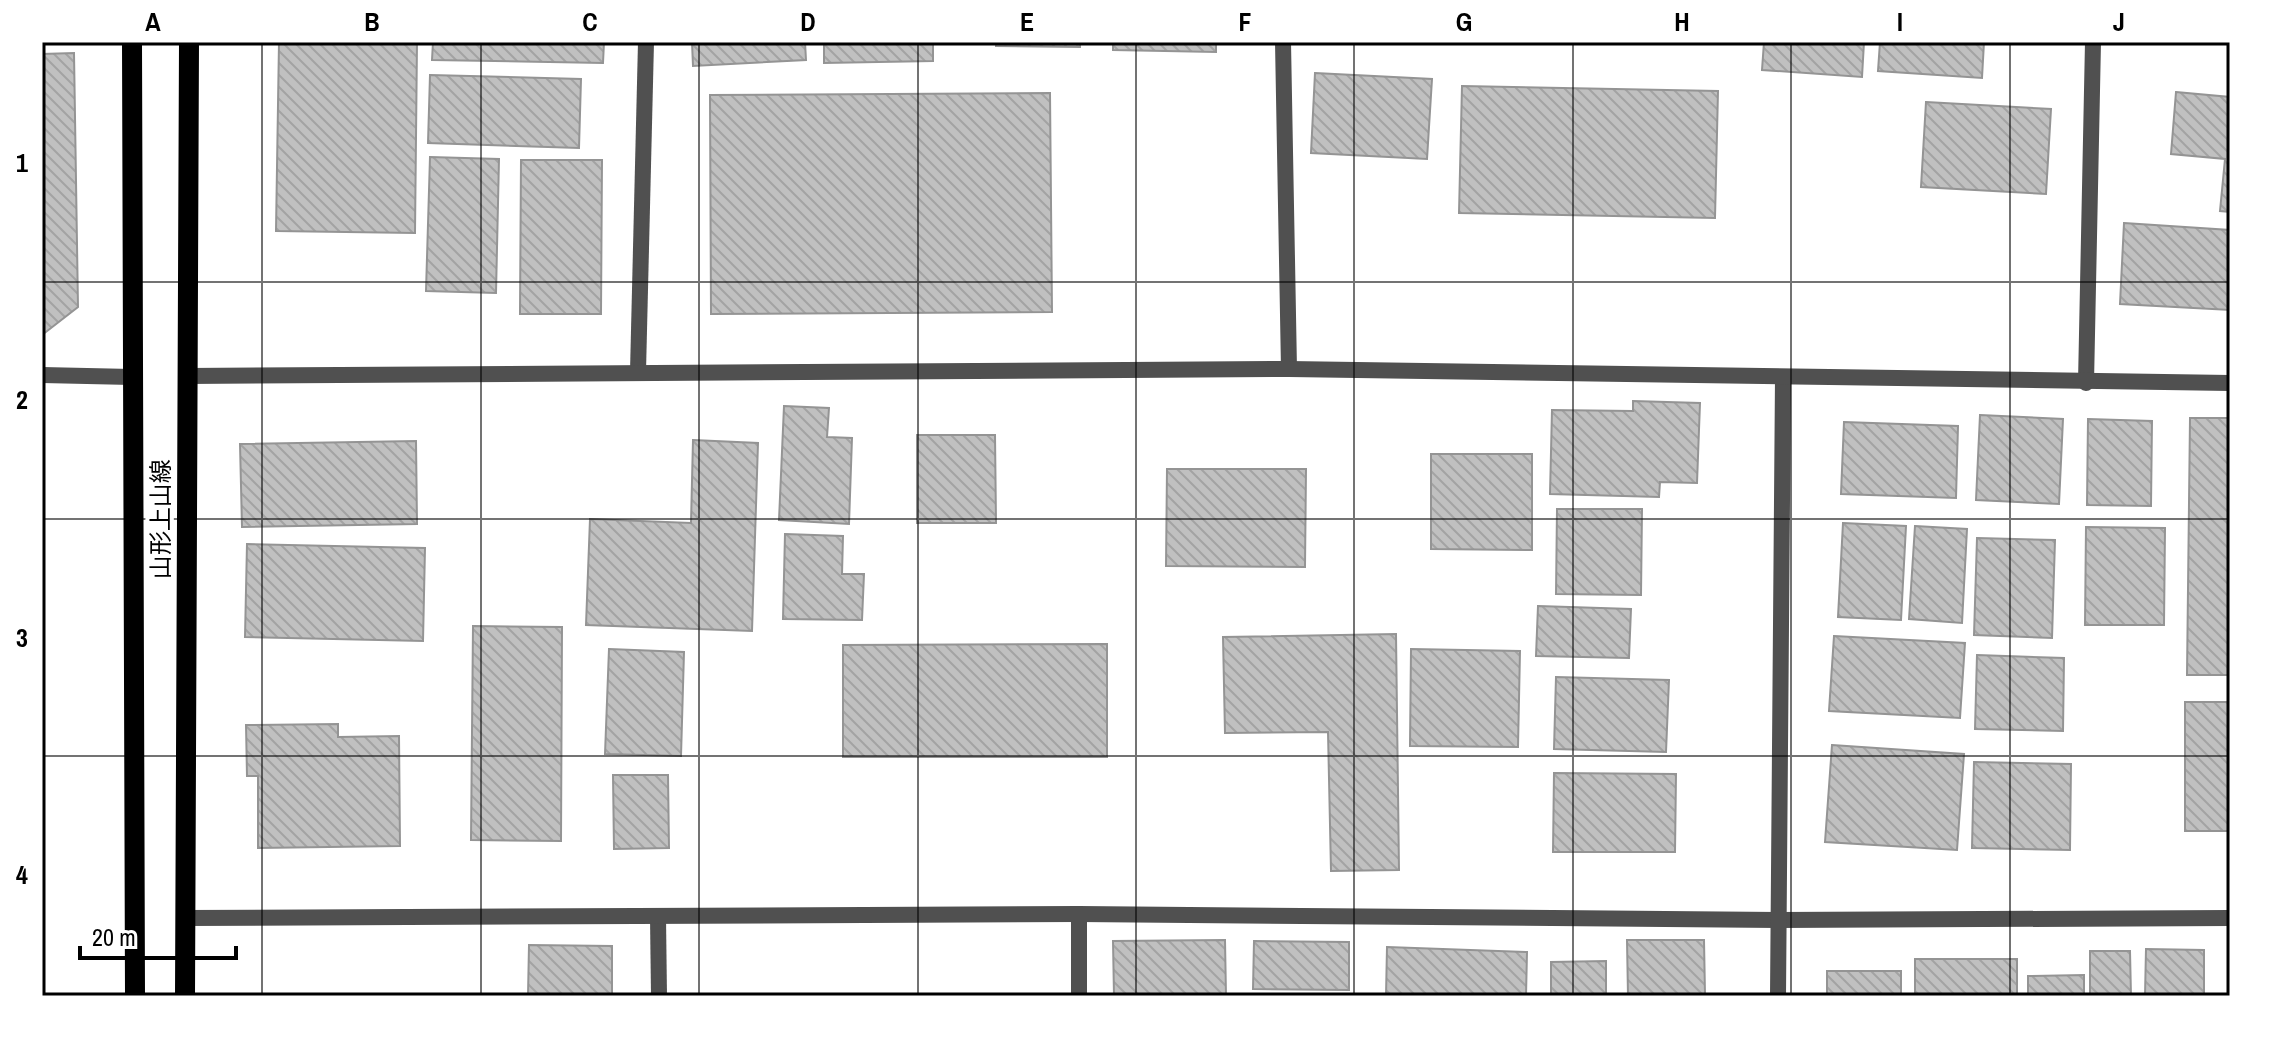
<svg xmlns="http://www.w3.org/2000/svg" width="2272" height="1038" font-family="'Archivo Narrow','Noto Sans JP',sans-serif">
<defs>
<pattern id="building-back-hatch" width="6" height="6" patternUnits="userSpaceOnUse" patternTransform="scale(2)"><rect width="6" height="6" fill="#c0c0c0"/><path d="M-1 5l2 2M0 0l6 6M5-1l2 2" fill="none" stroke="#a3a3a3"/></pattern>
</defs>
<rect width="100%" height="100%" fill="#fff"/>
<g fill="url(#building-back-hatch)" stroke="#949494" stroke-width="2">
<path d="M 279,42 L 417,42 L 415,233 L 276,231 Z"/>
<path d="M 433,42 L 604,42 L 603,63 L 432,60 Z"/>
<path d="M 692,42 L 805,42 L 806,60 L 693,66 Z"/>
<path d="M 824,42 L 933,42 L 933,61 L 824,63 Z"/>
<path d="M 996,42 L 1080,42 L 1080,47 L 996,46 Z"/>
<path d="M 1113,42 L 1216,42 L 1216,52 L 1113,50 Z"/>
<path d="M 1764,42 L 1864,42 L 1862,77 L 1762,70 Z"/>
<path d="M 1880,42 L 1984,42 L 1982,78 L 1878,71 Z"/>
<path d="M 74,53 L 78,307 L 42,335 L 42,54 Z"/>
<path d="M 1315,73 L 1432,79 L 1427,159 L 1311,153 Z"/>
<path d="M 430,75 L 581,79 L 579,148 L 428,143 Z"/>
<path d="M 1462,86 L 1718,91 L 1715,218 L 1459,213 Z"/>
<path d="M 2176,92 L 2230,97 L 2230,212 L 2220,211 L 2225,159 L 2171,154 Z"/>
<path d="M 1050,93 L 1052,312 L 711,314 L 710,95 Z"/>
<path d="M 1926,102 L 2051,109 L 2046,194 L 1921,187 Z"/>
<path d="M 430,157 L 499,159 L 496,293 L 426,291 Z"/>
<path d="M 521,160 L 602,160 L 601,314 L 520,314 Z"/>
<path d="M 2124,223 L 2230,230 L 2230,310 L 2120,304 Z"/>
<path d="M 1633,401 L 1700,403 L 1697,483 L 1660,482 L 1659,497 L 1550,494 L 1552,410 L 1633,411 Z"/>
<path d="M 784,406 L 829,408 L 827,437 L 852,438 L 849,524 L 779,520 Z"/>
<path d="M 1980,415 L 2063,419 L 2059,504 L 1976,500 Z"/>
<path d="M 2190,418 L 2230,418 L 2230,675 L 2187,675 Z"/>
<path d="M 2088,419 L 2152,421 L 2151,506 L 2087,505 Z"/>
<path d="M 1844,422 L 1958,426 L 1956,498 L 1841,494 Z"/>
<path d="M 917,435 L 995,435 L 996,523 L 917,523 Z"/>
<path d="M 693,440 L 758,443 L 752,631 L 586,625 L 590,519 L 691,523 Z"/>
<path d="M 416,441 L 417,524 L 242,527 L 240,444 Z"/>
<path d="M 1431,454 L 1532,454 L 1532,550 L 1431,549 Z"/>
<path d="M 1167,469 L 1306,469 L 1305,567 L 1166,566 Z"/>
<path d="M 1557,509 L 1642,509 L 1641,595 L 1556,594 Z"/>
<path d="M 1843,523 L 1906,526 L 1901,620 L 1838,617 Z"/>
<path d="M 1915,526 L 1967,529 L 1962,623 L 1909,619 Z"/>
<path d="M 2086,527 L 2165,528 L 2164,625 L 2085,625 Z"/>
<path d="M 785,534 L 843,536 L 842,574 L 864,574 L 862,620 L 783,619 Z"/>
<path d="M 1977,538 L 2055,540 L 2052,638 L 1974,635 Z"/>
<path d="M 247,544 L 425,548 L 423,641 L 245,637 Z"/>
<path d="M 1538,606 L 1631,609 L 1629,658 L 1536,656 Z"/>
<path d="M 473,626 L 562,627 L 561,841 L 471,840 Z"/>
<path d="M 1396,634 L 1399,870 L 1331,871 L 1328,732 L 1225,733 L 1223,637 Z"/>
<path d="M 1834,636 L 1965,643 L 1960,718 L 1829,711 Z"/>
<path d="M 1107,644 L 1107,757 L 843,757 L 843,645 Z"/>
<path d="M 609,649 L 684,652 L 681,756 L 605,754 Z"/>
<path d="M 1411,649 L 1520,651 L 1518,747 L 1410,746 Z"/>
<path d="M 1977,655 L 2064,658 L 2063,731 L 1975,729 Z"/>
<path d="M 1556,677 L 1669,680 L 1666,752 L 1554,749 Z"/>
<rect x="2185" y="702" width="45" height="129"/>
<path d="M 338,724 L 338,737 L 399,736 L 400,846 L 258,848 L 258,776 L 247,776 L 246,725 Z"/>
<path d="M 1832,745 L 1964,754 L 1957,850 L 1825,842 Z"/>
<path d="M 1974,762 L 2071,764 L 2070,850 L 1972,848 Z"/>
<path d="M 1554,773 L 1676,774 L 1675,852 L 1553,852 Z"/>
<path d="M 613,775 L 668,775 L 669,848 L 614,849 Z"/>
<path d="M 1225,940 L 1226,996 L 1114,996 L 1113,941 Z"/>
<path d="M 1627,940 L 1704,940 L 1705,995 L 1628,996 Z"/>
<path d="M 1254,941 L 1349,942 L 1349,990 L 1253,989 Z"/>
<path d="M 529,945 L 612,946 L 612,996 L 528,996 Z"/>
<path d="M 1387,947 L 1527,952 L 1526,996 L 1386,996 Z"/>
<path d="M 2146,949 L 2204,950 L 2204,996 L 2145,996 Z"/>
<path d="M 2090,951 L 2130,951 L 2131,996 L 2090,996 Z"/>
<rect x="1915" y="959" width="102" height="37"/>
<path d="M 1606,961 L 1606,996 L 1551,996 L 1551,962 Z"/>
<rect x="1827" y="971" width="74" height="25"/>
<path d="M 2084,975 L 2084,996 L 2028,996 L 2028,976 Z"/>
</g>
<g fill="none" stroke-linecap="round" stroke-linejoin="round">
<path stroke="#505050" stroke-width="16" d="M 42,375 L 132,377"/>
<g stroke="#505050" stroke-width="16">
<path d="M 1283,42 L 1289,369"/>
<path d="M 638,372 L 646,42"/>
<path d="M 2086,383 L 2093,42"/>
<path d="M 1079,914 L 1079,996"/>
<path d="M 658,917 L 659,996"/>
<path d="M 185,918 L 1079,914 L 1778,920 L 2230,918"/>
<path d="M 1778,996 L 1783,377"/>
</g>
<path stroke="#505050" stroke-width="16" d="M 187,376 L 1289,369 L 2230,383"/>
<g stroke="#000" stroke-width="20">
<path d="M 132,42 L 135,996"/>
<path d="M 185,996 L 189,42"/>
</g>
</g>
<path fill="none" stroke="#000" stroke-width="2" stroke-opacity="0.55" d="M 262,42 L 262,996M 481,42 L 481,996M 699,42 L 699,996M 918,42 L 918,996M 1136,42 L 1136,996M 1354,42 L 1354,996M 1573,42 L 1573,996M 1791,42 L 1791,996M 2010,42 L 2010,996M 42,282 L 2230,282M 42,519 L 2230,519M 42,756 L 2230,756"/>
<g text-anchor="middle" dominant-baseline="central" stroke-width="8" stroke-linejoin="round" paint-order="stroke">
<g font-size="24" fill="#000" stroke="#fff">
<text transform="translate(160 519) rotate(-90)">山形上山線</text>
</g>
</g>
<rect width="2272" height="1038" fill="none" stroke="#ffffff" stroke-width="88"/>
<path d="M80 946v12h156v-12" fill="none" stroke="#000000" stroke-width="4"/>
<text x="92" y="946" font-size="24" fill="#000000" stroke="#ffffff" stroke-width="6" paint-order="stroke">20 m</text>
<rect x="44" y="44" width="2184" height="950" fill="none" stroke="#000" stroke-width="3"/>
<g font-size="26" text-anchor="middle" font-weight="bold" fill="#000">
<text x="153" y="31">A</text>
<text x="372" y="31">B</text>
<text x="590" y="31">C</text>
<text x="808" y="31">D</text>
<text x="1027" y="31">E</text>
<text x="1245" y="31">F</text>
<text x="1464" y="31">G</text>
<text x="1682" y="31">H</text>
<text x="1900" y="31">I</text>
<text x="2119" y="31">J</text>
<text x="22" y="172">1</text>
<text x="22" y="409">2</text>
<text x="22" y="647">3</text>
<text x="22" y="884">4</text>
</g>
</svg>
